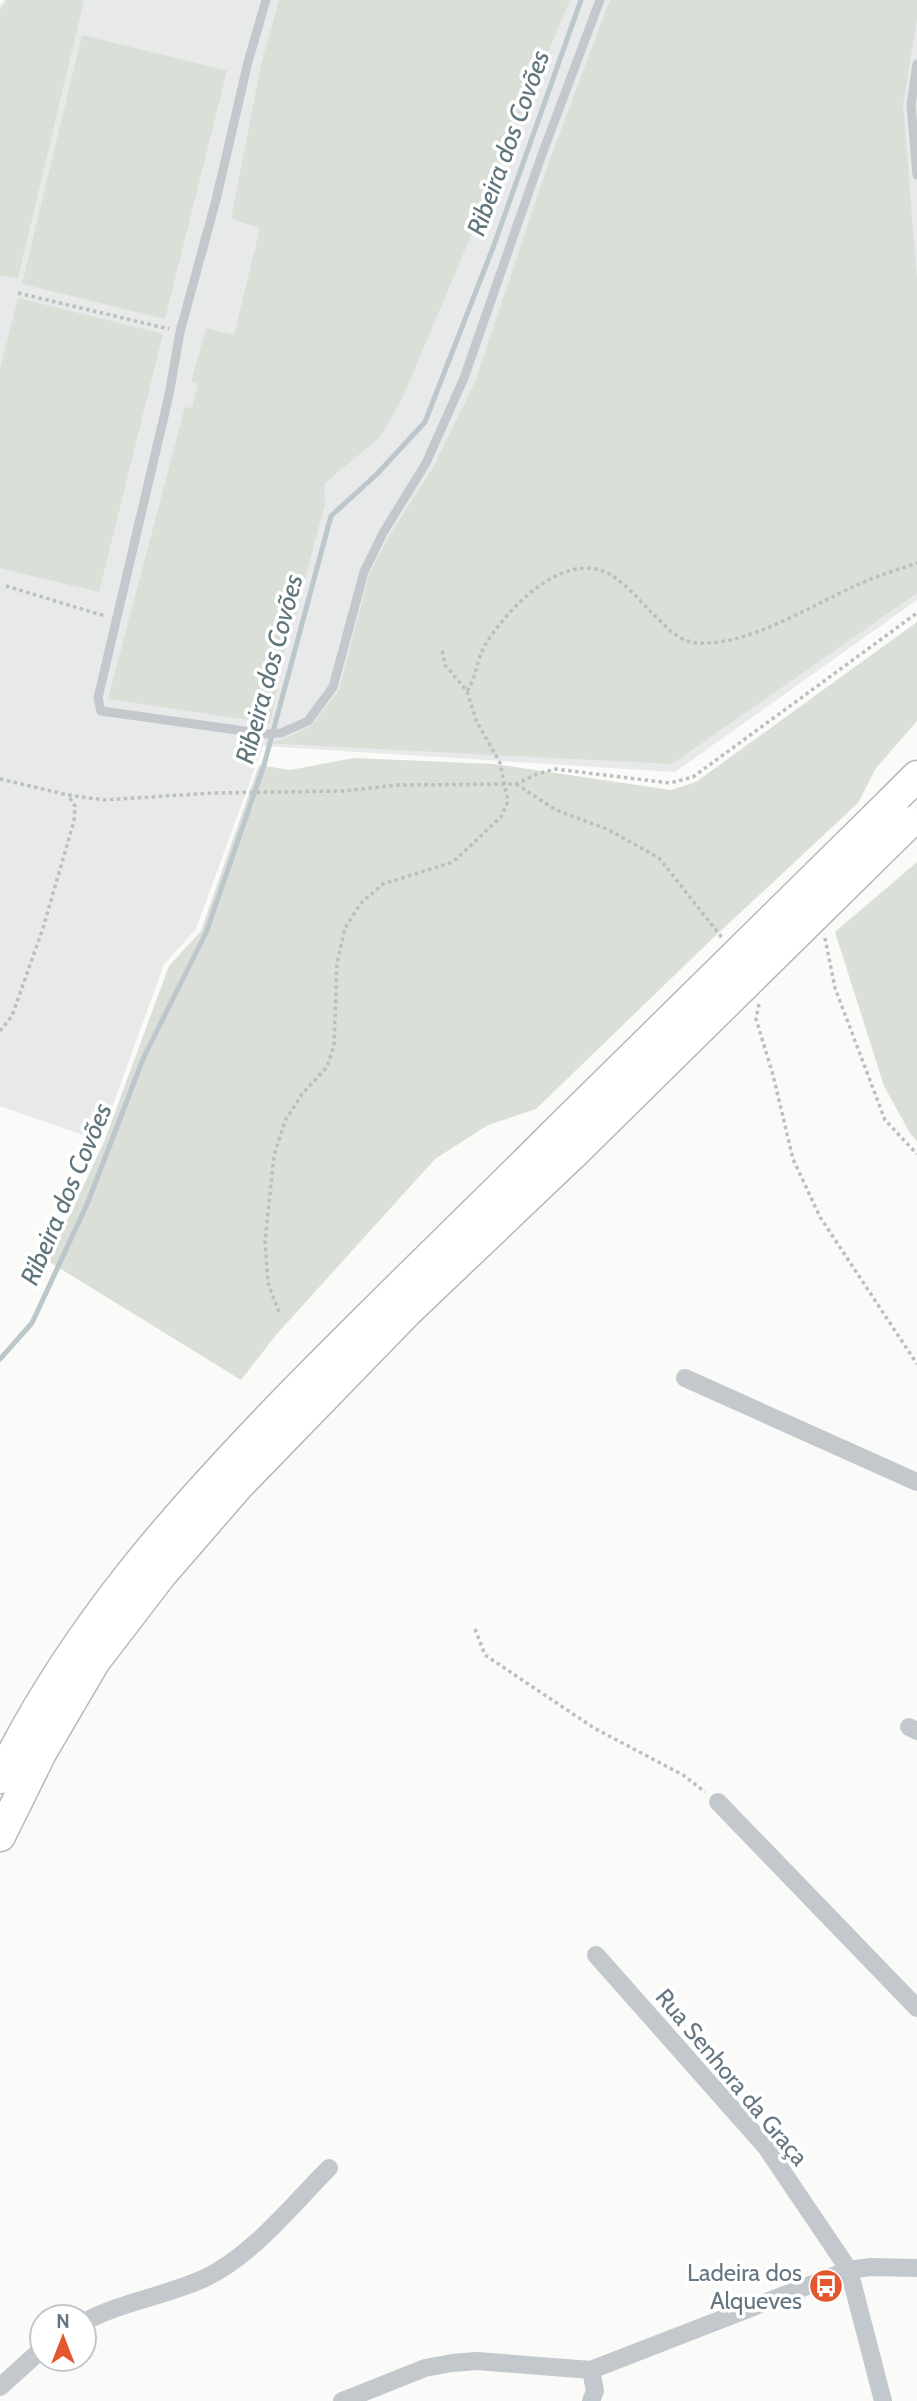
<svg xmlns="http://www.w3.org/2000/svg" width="917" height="2401" font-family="Cabin,sans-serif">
<rect width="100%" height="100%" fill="#fafaf8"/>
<path fill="#e8e9e9" d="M 4,0 L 917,0 L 917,600 L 675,772 L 263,746 L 196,929 L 164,964 L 100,1141 L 0,1106 L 0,6 Z"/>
<g fill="#dadfd7">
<path d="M 7,0 L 84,0 L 18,278 L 0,275 L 0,10 Z"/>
<path d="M 279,0 L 570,0 L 403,397 L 380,437 L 324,484 L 325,503 L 293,625 L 287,639 L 270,723 L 108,699 L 185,407 L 192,408 L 198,384 L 191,382 L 206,328 L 234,335 L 260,228 L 231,219 L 261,65 Z"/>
<path d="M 610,0 L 917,0 L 917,18 L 903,105 L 917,279 L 917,593 L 672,764 L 263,743 L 282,740 L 311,726 L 339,690 L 369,575 L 389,536 L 434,466 L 475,382 L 550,159 Z"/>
<path d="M 82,35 L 227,71 L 165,319 L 22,284 Z"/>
<path d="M 18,298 L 163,334 L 99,592 L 0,568 L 0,369 Z"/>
<path d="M 917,622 L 917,721 L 876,768 L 858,803 L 712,939 L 536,1109 L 488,1125 L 435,1159 L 276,1335 L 241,1380 L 48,1261 L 104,1142 L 169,966 L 201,931 L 259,765 L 290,770 L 354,758 L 494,764 L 671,790 L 696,782 Z"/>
<path d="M 917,862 L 917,1141 L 910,1133 L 884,1086 L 835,932 Z"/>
</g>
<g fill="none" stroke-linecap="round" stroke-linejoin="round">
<path stroke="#bbc7cb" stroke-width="5" d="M 0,1359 L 32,1323 L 88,1202 L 143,1059 L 206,933 L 264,765 L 331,516 L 377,474 L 425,422 L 494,245 L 581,0"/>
<g stroke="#b4b9bd" stroke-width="33">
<g id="trunk">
<path d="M 890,803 L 917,776"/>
<path d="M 0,1778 C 73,1629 176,1513 291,1395 C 378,1306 467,1221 555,1133"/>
<path d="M 0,1836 L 41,1753 L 95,1661 L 161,1575 L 239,1485 L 407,1312 L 574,1153"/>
</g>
</g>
<g stroke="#bbbfc2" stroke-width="3.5" stroke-dasharray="3.5 3.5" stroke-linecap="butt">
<path d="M 18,293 L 169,329"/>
<path d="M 6,586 L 105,616"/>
<path d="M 467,691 C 477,676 476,662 484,647 C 504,613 552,561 596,569 C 617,573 636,597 650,611 C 664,624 677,642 698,643 C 749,646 812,605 857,585 C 876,576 897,570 917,563"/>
<path d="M 0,779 L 68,795 L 104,800 L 213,793 L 344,791 L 398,785 L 516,784 L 537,774 L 555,769 L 670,783 L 693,777 L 917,613"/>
<path d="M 516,784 L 556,810 L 607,829 L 659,858 L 723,939"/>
<path d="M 825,938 L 835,988 L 885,1120 L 917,1154"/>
<path d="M 759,1004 L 756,1019 L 773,1075 L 793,1159 L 820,1217 L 917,1364"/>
<path d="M 0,1031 L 12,1016 L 43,928 L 74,821 L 75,806 L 68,795"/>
<path d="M 279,1312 L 268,1283 L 265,1242 L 274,1155 L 285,1121 L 302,1094 L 327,1067 L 334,1045 L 337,963 L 345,928 L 361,903 L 383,884 L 453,862 L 501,817 L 508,801 L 500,763 L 476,720 L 467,691 L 445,665 L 442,650"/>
<path d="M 475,1629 L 485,1655 L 594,1728 L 683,1775 L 705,1792"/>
</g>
<g stroke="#c3c8cc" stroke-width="9">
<path d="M 266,0 L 248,62 L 216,200 L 180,332 L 169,395 L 98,698 L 101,711 L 266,734 L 281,733 L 308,721 L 333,687 L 364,572 L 383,533 L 426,463 L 464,378 L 541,157 L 600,0"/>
<path d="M 917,64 L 911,105 L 917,175"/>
</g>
<g stroke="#c3c8cc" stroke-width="18">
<path d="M 685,1378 L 917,1482"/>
<path d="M 909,1727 L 917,1731"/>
<path d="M 718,1802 L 917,2008"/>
<path d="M 596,1955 L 766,2147 L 849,2270 L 883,2401"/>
<path d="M 84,2322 C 121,2302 166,2296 205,2278 C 252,2256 292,2205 329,2168"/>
<path d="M 0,2387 L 42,2349"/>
<path d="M 342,2401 L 425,2368 L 452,2363 L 477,2361 L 591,2370 L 849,2270 L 871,2267 L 917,2268"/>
<path d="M 591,2401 L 595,2391 L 591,2370"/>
</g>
<use href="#trunk" stroke="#fff" stroke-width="30"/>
<g stroke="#b4b9bd" stroke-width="33" stroke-linecap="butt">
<g id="trunk-bridge">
<path d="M 555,1133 L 890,803"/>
<path d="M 574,1153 L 910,822"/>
</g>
</g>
<use href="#trunk-bridge" stroke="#fff" stroke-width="30"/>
</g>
<defs>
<g id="bus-disc" transform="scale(1.75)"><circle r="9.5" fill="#e4572e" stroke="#fff"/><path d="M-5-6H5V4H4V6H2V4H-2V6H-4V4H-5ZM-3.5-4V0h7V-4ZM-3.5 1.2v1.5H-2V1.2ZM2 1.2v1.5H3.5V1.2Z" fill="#fff"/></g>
</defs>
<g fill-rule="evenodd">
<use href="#bus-disc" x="826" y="2286"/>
</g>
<g text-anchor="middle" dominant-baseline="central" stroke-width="7" stroke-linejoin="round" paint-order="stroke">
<g font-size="24" fill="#657683" stroke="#fff">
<text transform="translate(732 2077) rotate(50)">Rua Senhora da Graça</text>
</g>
<g font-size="24" fill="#657683" stroke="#fff" text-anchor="end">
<text x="802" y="2272">Ladeira dos<tspan x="802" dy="28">Alqueves</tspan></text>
</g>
<g font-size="26" font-style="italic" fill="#60757c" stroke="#fff">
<text transform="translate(508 143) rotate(-70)">Ribeira dos Covões</text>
<text transform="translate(269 669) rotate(-75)">Ribeira dos Covões</text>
<text transform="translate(66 1194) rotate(-67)">Ribeira dos Covões</text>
</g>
</g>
<g transform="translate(63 2338)"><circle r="33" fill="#ffffff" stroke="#c1c8cd" stroke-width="2"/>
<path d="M0-5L12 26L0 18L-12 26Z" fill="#e4572e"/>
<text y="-10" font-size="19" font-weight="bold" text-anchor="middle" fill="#657683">N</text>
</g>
</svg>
